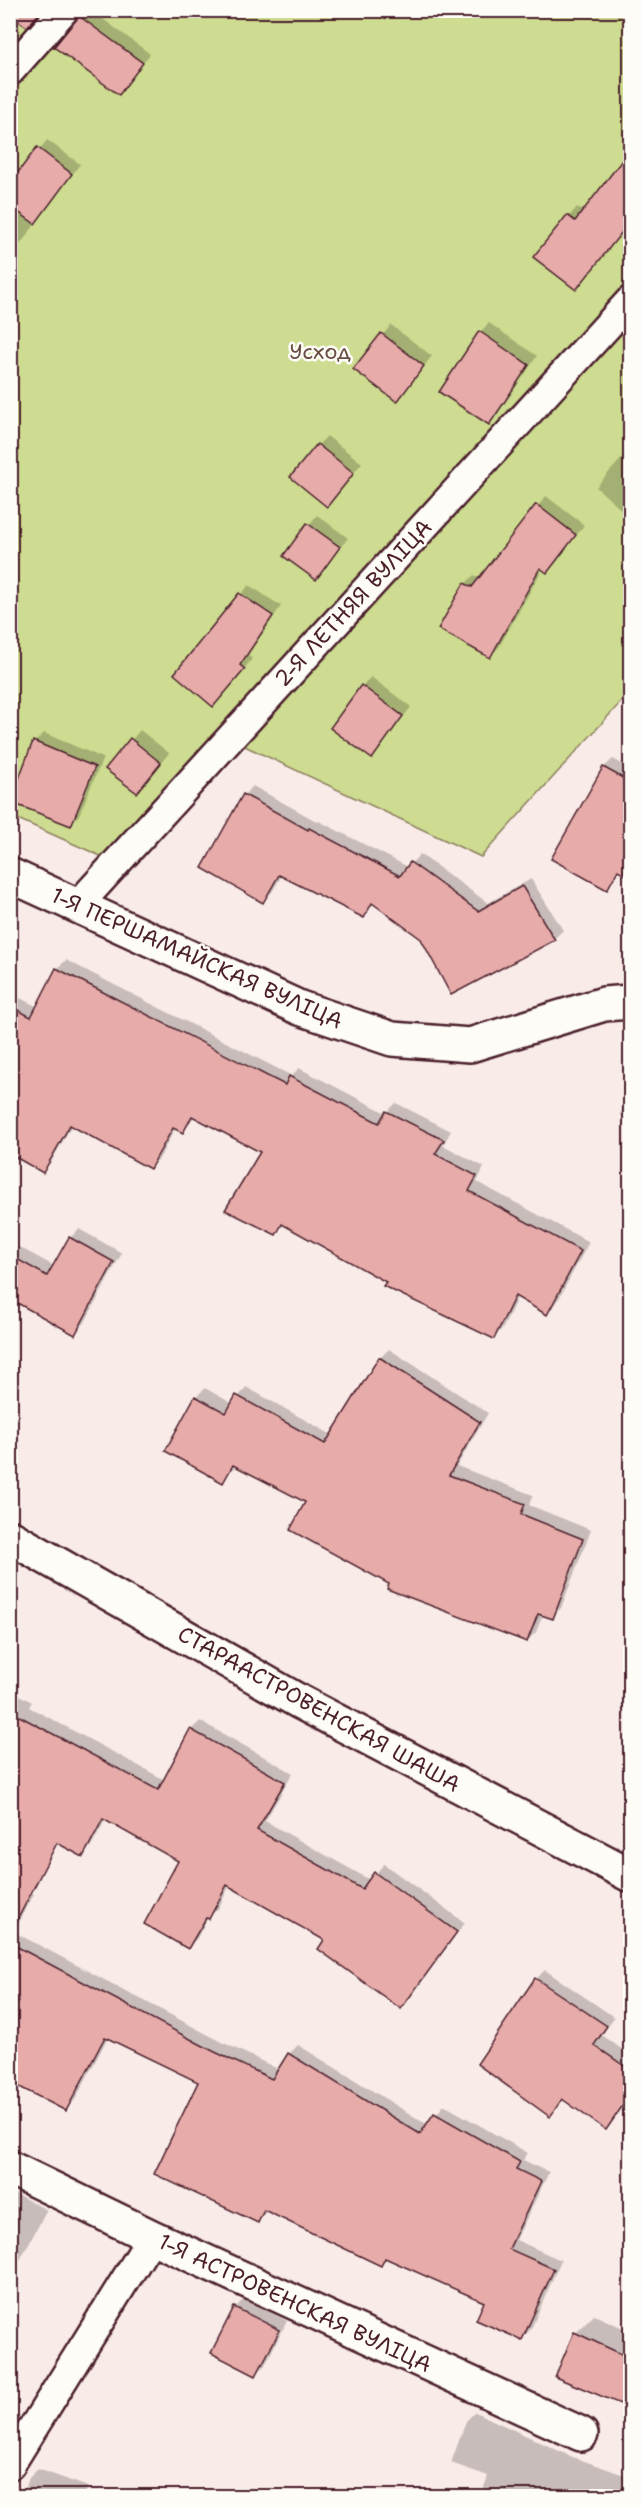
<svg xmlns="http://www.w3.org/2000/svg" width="641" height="2507" font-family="'Shantell Sans',sans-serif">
<rect width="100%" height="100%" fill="#f9ece8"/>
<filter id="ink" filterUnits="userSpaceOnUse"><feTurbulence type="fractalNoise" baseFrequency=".0167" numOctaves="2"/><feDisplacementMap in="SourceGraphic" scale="12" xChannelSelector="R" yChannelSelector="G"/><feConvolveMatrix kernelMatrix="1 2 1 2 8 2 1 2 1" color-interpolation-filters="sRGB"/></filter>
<g filter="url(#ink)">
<path fill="#cddc90" stroke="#8c7e5e" stroke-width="1.5" d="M 11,11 L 630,11 L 630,692 L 481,857 L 234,741 L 123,866 L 11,816 Z"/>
<g fill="#0003">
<path d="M 87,10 L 91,10 L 150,54 L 119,93 L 80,17 Z"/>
<path d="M 47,140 L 80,164 L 10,258 L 10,187 Z"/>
<path d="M 630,153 L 630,222 L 576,288 L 536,256 L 577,207 L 584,212 Z"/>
<path d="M 489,323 L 537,356 L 497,415 L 489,424 L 480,332 Z"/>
<path d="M 391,325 L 432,356 L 397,400 L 355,369 Z"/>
<path d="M 327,436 L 362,463 L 327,505 L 318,445 Z"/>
<path d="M 630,449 L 630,511 L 627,515 L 596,487 Z"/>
<path d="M 546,496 L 584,525 L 556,563 L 547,571 L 543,568 L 499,647 L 490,656 L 465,584 L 474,575 L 481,579 Z"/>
<path d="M 317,515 L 348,538 L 316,578 L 285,555 Z"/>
<path d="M 249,585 L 281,606 L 248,655 L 252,659 L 222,696 L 176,673 Z"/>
<path d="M 371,677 L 411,707 L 372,757 L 362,686 Z"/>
<path d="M 140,730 L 169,753 L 145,783 L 107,769 Z"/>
<path d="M 44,733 L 103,758 L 79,815 L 70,824 L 35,742 Z"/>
<path d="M 613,759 L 630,768 L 630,876 L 620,870 L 606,888 L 553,858 L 604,767 Z"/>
<path d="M 253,786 L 318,822 L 319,821 L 408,867 L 420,854 L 488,903 L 531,879 L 563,930 L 554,939 L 423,938 L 374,903 L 364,916 L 282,875 L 272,892 L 263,901 L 204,868 L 244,795 Z"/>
<path d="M 66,960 L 292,1076 L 299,1068 L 386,1113 L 396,1103 L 451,1131 L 443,1145 L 484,1167 L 477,1182 L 589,1242 L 556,1304 L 547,1313 L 518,1296 L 503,1328 L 494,1337 L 284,1224 L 275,1233 L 262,1151 L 195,1116 L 182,1131 L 176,1127 L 159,1159 L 150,1167 L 72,1125 L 51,1162 L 42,1171 L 10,1152 L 10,993 L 38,1007 L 57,969 Z"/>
<path d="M 630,1093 L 630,1119 L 620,1114 Z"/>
<path d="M 79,1229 L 122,1253 L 84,1324 L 75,1333 L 10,1297 L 10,1242 L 54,1266 L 70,1238 Z"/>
<path d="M 389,1349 L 488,1413 L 457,1466 L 533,1495 L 529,1505 L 591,1530 L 561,1608 L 552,1617 L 543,1614 L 536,1632 L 527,1641 L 391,1583 L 307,1501 L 236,1465 L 222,1482 L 196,1397 L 205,1388 L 233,1404 L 246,1387 L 332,1435 L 380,1358 Z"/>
<path d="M 10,1429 L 15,1431 L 10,1440 Z"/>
<path d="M 630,1679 L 630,1693 L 625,1689 Z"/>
<path d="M 10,1690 L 32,1702 L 29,1707 L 165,1780 L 191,1730 L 200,1721 L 293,1773 L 265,1821 L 370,1880 L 384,1864 L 465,1923 L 401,2007 L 326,1940 L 230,1885 L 218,1909 L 208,1917 L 197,1938 L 188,1947 L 180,1860 L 106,1819 L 91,1846 L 83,1855 L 10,1796 Z"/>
<path d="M 10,1882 L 34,1894 L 14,1932 L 222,2042 L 280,2070 L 289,2054 L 298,2045 L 428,2125 L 444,2105 L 528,2153 L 523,2160 L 549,2172 L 516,2240 L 561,2260 L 531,2329 L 522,2338 L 486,2301 L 387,2258 L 381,2264 L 268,2210 L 258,2221 L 200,2081 L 108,2037 L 75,2100 L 66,2109 L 10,1988 Z"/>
<path d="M 545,1970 L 614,2017 L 602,2035 L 630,2055 L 630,2097 L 606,2128 L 564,2099 L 550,2115 L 479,2063 L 536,1979 Z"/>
<path d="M 10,2191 L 47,2210 L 10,2278 Z"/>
<path d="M 244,2299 L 287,2321 L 265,2365 L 256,2374 L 235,2308 Z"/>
<path d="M 594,2315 L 630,2331 L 630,2406 L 557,2376 L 576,2333 Z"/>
<path d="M 475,2412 L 570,2456 L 630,2477 L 630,2496 L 481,2496 L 488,2476 L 451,2463 L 466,2421 Z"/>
<path d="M 38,2469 L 88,2487 L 84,2496 L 22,2496 L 29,2478 Z"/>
</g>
<g fill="#e7acaa" stroke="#4a1f2b" stroke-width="1.5">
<path d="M 10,10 L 42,10 L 27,27 L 10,15 Z"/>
<path d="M 79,16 L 143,63 L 119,95 L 54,47 Z"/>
<path d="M 37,147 L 72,174 L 35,224 L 10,206 L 10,183 Z"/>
<path d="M 630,150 L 630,222 L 576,290 L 533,257 L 567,215 L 575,221 Z"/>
<path d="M 479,331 L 529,365 L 489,425 L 439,392 Z"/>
<path d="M 381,333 L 424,366 L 397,402 L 353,369 Z"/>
<path d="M 317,444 L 354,473 L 327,507 L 290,477 Z"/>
<path d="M 536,504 L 576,535 L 547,573 L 540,568 L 490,658 L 438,629 L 464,583 L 472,587 Z"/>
<path d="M 307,523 L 340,547 L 316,580 L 283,556 Z"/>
<path d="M 239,593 L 273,616 L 240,665 L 245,669 L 213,707 L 174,674 Z"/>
<path d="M 361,685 L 403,716 L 372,759 L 330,728 Z"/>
<path d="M 130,738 L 161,763 L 137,793 L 105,769 Z"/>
<path d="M 33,741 L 95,767 L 71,826 L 10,802 Z"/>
<path d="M 603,767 L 630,782 L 630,878 L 618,870 L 607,890 L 551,859 Z"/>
<path d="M 243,794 L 308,830 L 309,828 L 400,876 L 410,862 L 478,911 L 522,886 L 555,940 L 451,995 L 421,939 L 372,903 L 364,918 L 279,875 L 263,903 L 202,868 Z"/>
<path d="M 56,968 L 285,1085 L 289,1076 L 379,1123 L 386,1111 L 444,1140 L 435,1154 L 477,1176 L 469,1191 L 581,1251 L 547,1315 L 515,1296 L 494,1339 L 383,1286 L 386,1282 L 282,1224 L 276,1235 L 225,1210 L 260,1152 L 192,1116 L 183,1133 L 173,1128 L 150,1169 L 70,1125 L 43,1173 L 10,1154 L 10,1006 L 31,1017 Z"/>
<path d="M 69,1237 L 114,1262 L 75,1335 L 10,1299 L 10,1255 L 47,1276 Z"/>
<path d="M 379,1357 L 480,1422 L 449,1475 L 525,1504 L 521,1514 L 583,1539 L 553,1619 L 538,1614 L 527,1642 L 387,1589 L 389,1584 L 290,1530 L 305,1502 L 233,1465 L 223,1483 L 165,1451 L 195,1396 L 226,1413 L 236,1395 L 325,1444 Z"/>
<path d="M 10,1711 L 158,1790 L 190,1729 L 285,1782 L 257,1830 L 362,1889 L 374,1872 L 457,1932 L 401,2009 L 318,1949 L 324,1940 L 227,1885 L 209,1919 L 206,1918 L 188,1949 L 144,1924 L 178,1861 L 103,1819 L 83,1857 L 57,1843 L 10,1934 Z"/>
<path d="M 10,1943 L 213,2051 L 272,2079 L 288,2053 L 420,2134 L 434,2113 L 520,2162 L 516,2169 L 541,2181 L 509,2249 L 554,2269 L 522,2340 L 476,2320 L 484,2302 L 385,2258 L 381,2266 L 264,2210 L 258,2223 L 154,2174 L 198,2082 L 105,2037 L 66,2111 L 10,2082 Z"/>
<path d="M 535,1978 L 607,2026 L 594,2045 L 630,2070 L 630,2095 L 606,2130 L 562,2099 L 550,2117 L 477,2064 Z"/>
<path d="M 234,2307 L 280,2330 L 256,2376 L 211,2353 Z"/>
<path d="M 574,2332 L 630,2358 L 630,2408 L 555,2377 Z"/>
</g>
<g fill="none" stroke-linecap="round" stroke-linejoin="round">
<g stroke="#4a1f2b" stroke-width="33">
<g id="service">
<path d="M 10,71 L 64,10"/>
<path d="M 77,906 L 630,301"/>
<path d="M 10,2465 L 152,2237"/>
</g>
</g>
<g stroke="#4a1f2b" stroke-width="38">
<g id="minor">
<path d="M 10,875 L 300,1008 L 392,1039 L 470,1045 L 604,1004 L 630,1002"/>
<path d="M 10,1537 L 300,1702 L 630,1875"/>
<path d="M 10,2168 L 152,2237 L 581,2434"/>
</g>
</g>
<use href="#service" stroke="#fdfcf7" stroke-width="28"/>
<use href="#minor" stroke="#fdfcf7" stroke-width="33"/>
</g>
</g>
<g text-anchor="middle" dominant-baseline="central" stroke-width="5" stroke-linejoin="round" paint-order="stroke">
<g font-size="22" fill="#6b4e44" stroke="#fdfcf7">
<text x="320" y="351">Усход</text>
</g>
<g font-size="22" fill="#4a1f2b" stroke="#fdfcf7">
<text transform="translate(353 603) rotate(-47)">2-Я ЛЕТНЯЯ ВУЛІЦА</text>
<text transform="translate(197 958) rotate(24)">1-Я ПЕРШАМАЙСКАЯ ВУЛІЦА</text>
<text transform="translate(319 1709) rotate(29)">СТАРААСТРОВЕНСКАЯ ШАША</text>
<text transform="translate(295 2303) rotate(25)">1-Я АСТРОВЕНСКАЯ ВУЛІЦА</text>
</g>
</g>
<rect width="641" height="2507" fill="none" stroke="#fdfcf7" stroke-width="36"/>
<rect x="18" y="18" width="605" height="2471" fill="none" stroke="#4a1f2b" stroke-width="2" filter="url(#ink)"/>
</svg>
